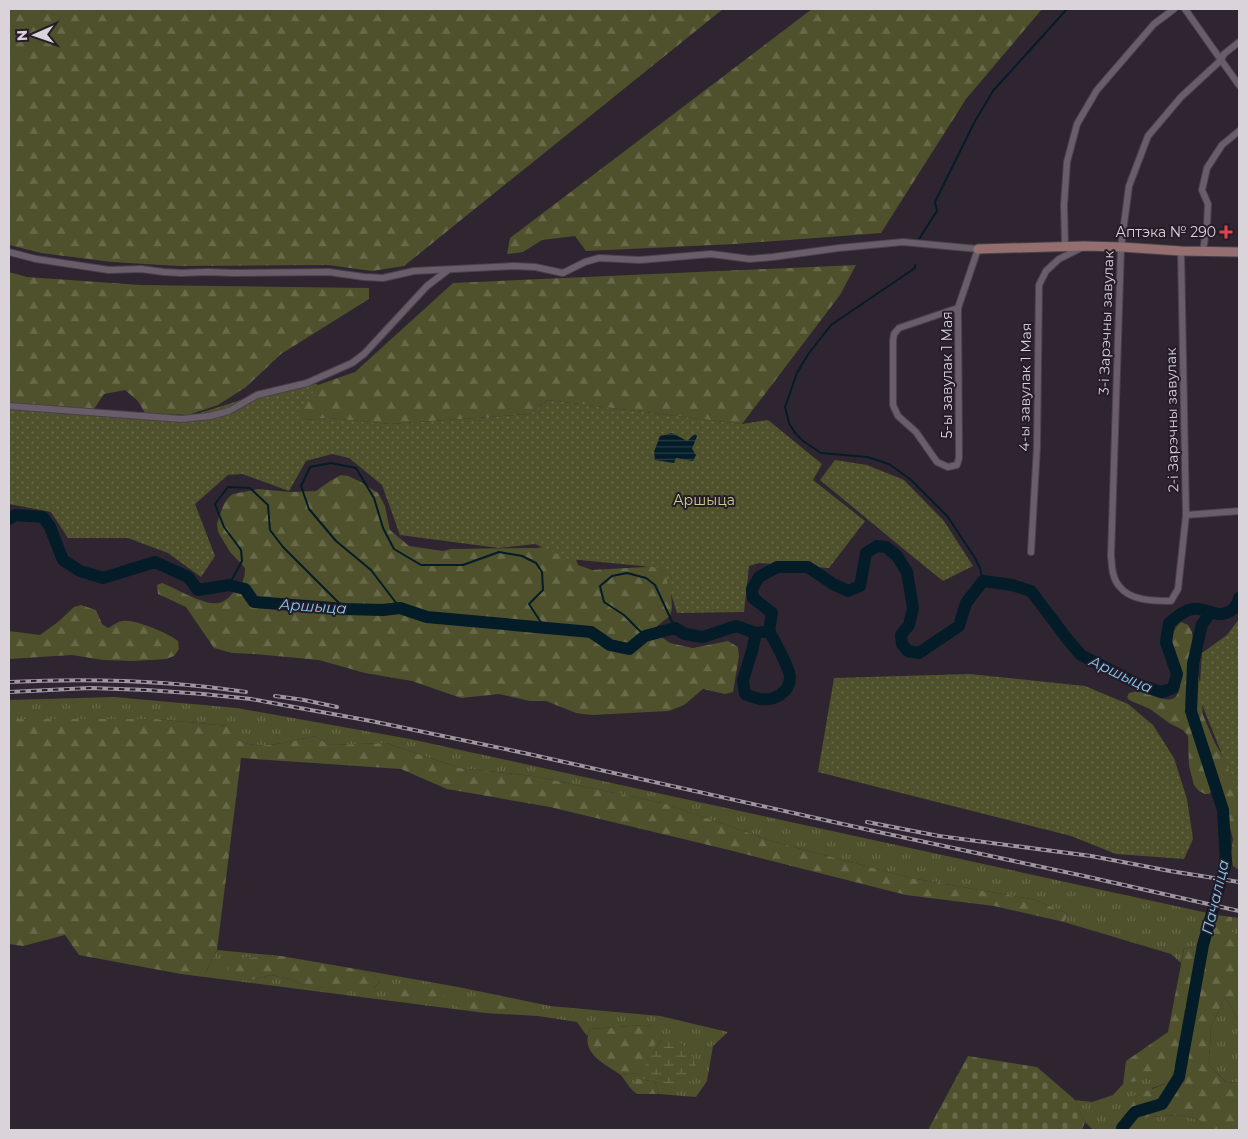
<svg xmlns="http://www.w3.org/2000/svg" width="1248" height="1139" font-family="Montserrat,sans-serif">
<defs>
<pattern id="grass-tufts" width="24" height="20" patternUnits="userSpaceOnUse" patternTransform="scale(1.25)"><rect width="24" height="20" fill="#4e512b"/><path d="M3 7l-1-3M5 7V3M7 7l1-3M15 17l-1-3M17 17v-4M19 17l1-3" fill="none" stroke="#676949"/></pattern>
<pattern id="forest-firs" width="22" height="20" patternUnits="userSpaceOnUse" patternTransform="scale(1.25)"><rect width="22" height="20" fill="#4e512b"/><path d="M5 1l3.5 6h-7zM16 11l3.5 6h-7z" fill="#676949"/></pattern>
<pattern id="wetland-marsh" width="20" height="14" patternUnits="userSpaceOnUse" patternTransform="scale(1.25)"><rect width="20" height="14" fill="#4e512b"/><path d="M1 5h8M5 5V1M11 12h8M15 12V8" fill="none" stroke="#676949"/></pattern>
<pattern id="cemetery-stones" width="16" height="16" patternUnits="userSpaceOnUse" patternTransform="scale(1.25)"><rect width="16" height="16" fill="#4e512b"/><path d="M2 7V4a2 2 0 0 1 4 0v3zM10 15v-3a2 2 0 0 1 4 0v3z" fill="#676949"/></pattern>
<pattern id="park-dots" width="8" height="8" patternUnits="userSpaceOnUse" patternTransform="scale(1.25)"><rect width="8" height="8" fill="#4e512b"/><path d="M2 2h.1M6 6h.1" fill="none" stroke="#676949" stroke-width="1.8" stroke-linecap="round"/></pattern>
<pattern id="water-rules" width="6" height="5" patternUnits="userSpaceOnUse" patternTransform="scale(1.25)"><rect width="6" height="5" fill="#041c28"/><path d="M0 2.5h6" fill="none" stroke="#283c47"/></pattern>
</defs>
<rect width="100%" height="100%" fill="#2f2531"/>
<g fill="url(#grass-tufts)">
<path d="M 114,697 L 237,708 L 410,739 L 1217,915 L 1207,944 L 1184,949 L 1181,963 L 1171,954 L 1064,922 L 1068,914 L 1036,900 L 911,878 L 775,842 L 663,803 L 533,776 L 460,768 L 386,743 L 329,745 L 315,736 C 294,740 257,753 237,739 C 234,736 231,730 229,726 L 156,719 L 9,719 L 9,700 Z"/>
<path d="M 1232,917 L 1239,918 L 1239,935 L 1231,932 Z"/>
<path d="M 217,950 L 281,956 L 243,958 L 248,981 L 270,975 L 290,979 L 308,987 L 374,988 L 380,982 L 375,976 L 362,970 L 458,987 L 550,1006 L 660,1016 L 728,1032 L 713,1046 L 707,1081 L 696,1097 L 659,1094 L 655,1082 L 676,1089 L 661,1040 L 631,1089 L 621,1075 L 637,1073 L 651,1026 L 643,1025 L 590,1029 L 587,1036 L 577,1022 L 538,1016 L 485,1013 L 181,974 L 205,974 Z"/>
<path d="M 1225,997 L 1239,1021 L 1239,1082 L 1227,1083 L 1209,1065 L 1211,1027 Z"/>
<path d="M 1178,1057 L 1170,1082 L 1152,1088 L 1146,1117 L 1179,1115 L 1202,1121 L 1202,1130 L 1093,1130 L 1085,1122 L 1074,1100 L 1092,1102 L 1113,1095 L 1123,1084 L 1126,1061 L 1130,1083 Z"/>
</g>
<g fill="url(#forest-firs)">
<path d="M 9,9 L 723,9 L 404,266 L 372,271 L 328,265 L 179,266 L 112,262 L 41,253 L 9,245 Z"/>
<path d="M 812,9 L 1042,9 L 966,99 L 881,233 L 735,244 L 586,251 L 575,236 L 542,240 L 523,252 L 507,254 L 510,238 Z"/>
<path d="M 856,265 L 840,295 L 742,424 L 547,400 L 530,414 L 390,424 L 329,418 L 304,420 L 299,412 L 318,385 L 355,372 L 453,283 Z"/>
<path d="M 9,272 L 27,277 L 140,285 L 369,288 L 369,299 L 281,354 L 246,387 L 218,405 L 188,415 L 145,413 L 138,401 L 125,390 L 104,394 L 94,409 L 9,403 Z"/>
<path d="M 341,475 L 348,476 L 359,481 L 378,493 L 385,506 L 390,530 L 409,546 L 443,551 L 451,549 L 536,548 L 558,545 L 576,559 L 578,565 L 592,570 L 645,567 L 670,558 L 677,562 L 671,592 L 672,608 L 670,616 L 657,626 L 657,634 L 670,643 L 693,648 L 728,641 L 738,647 L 739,656 L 733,692 L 725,694 L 703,689 L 684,705 L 669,711 L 591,715 L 576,713 L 546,701 L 530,701 L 499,694 L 461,698 L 412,681 L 365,673 L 319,660 L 255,654 L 232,653 L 214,648 L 186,607 L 158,594 L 157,585 L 162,583 C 175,588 205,606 218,603 C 225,602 229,597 234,592 C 242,585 245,579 245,568 L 230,552 L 218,532 L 217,524 L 219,517 L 224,504 L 229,497 L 233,494 L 258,489 L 291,492 L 316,491 L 330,481 Z"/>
<path d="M 81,605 L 96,610 L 102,624 L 108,628 C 112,626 117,622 122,621 C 135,619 168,633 178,641 L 179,649 L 174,656 L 166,659 L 134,661 L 103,660 L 72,655 L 9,659 L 9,631 L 40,635 L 58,622 L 74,607 Z"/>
<path d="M 1181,622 L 1188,625 L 1192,632 L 1195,660 L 1200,683 L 1203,715 L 1215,743 L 1229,767 L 1239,780 L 1239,869 L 1236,868 L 1233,866 L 1231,854 L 1233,839 L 1221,792 L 1215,788 L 1209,794 L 1205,794 L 1199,791 L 1194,785 L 1189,766 L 1188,736 L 1183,730 L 1169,723 L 1150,709 L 1129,700 L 1127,697 L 1129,693 C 1130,693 1136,691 1137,691 C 1146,691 1170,707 1177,695 C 1190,672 1157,643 1181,622 Z"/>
<path d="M 9,719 L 156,719 L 229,726 C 232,730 234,736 237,739 C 257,753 294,740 315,736 L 329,745 L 386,743 L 460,768 L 533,776 L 663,803 L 775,842 L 911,878 L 1036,900 L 1068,914 L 1064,922 L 994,906 L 906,895 L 729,850 L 550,807 L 447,789 L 401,769 L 241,758 L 217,950 L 205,974 L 181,974 L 79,955 L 65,935 L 23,946 L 9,944 Z"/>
<path d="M 1217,915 L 1232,917 L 1232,932 L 1239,935 L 1239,1021 L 1225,997 L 1211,1027 L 1209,1065 L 1227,1083 L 1239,1082 L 1239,1130 L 1202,1130 L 1202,1121 L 1179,1115 L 1147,1117 L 1136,1126 L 1119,1114 L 1133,1096 L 1170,1082 L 1177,1058 L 1164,1073 L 1129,1083 L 1126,1061 L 1168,1032 L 1184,949 L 1207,944 Z"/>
<path d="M 281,956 L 362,970 L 375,976 L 380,982 L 374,988 L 366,989 L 308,987 L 290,979 L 270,975 L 248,981 L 240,980 L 228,971 L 230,964 L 243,958 Z"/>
<path d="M 399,985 L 444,986 L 447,989 L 447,993 C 433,1007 425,998 409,998 C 401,997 402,1000 393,996 L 392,993 L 395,986 Z"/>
<path d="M 465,998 C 480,999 512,998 525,1006 L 524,1010 L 521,1012 L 460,1008 L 453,1005 L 454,1001 Z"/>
<path d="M 643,1025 L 651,1026 L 657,1031 L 651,1053 L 637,1073 L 621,1075 C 605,1064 579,1053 590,1029 Z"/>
<path d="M 637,1078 L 655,1082 L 659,1094 L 637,1094 L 631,1089 Z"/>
</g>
<path fill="url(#wetland-marsh)" d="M 661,1040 L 678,1040 L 691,1053 L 697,1069 L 692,1082 L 675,1089 L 655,1082 L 637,1078 Z"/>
<path fill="url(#cemetery-stones)" d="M 968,1056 L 1037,1067 L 1074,1099 L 1085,1122 L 1082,1130 L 928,1130 Z"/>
<g fill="url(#park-dots)">
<path d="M 307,379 L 318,385 L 300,412 L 304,420 L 329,418 L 390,424 L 530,414 L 547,400 L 742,424 L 768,420 L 822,464 L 813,480 L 865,521 L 829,568 L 759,563 L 749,566 L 744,612 L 677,613 L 663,568 L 569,559 L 535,544 L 499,548 L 400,535 L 382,485 L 349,458 L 332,454 L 306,461 L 289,491 L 242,474 L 228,475 L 195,504 L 215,556 L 201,577 L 168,553 L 128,538 L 68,538 L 51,512 L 9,504 L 9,404 L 178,420 Z"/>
<path d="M 835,460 L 867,465 L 904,480 L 944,521 L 973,566 L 943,581 L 906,551 L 820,480 Z"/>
<path d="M 1239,619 L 1239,797 L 1199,697 L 1202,653 L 1227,635 Z"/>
<path d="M 970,674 L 1085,686 L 1128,704 L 1153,725 L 1174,758 L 1187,799 L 1193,839 L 1184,859 L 1116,854 L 1071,836 L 818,772 L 834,678 Z"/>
</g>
<path fill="url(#water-rules)" d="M 672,433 L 687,441 L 695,434 L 697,436 L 692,449 L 696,455 L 693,461 L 676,458 L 674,463 L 655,460 L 654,452 L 660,436 Z"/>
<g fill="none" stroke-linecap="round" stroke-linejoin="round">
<g stroke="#041c28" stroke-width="2">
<path d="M 919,239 L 937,211 L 935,202 L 975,121 L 993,91 L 1067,9"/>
<path d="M 915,265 L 915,268 L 831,325 L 809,353 L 797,373 L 785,407 L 789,423 L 795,433 L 803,441 L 821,453 L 867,457 L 889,464 L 910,479 L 948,517 L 975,558 L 980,568 L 983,581"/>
<path d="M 229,585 L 242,561 L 241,550 L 224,527 L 215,504 L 228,487 L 250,488 L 268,505 L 270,530 L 283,547 L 345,609"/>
<path d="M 400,608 L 371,570 L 336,541 L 309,509 L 301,486 L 310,467 L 331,463 L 356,468 L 374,498 L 383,528 L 394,549 L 421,565 L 463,565 L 499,552 L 522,556 L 536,563 L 542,572 L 543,590 L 529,604 L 544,627"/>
<path d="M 645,636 L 624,615 L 604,602 L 600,586 L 612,576 L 627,573 L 646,578 L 655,585 L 675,628"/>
</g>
<g stroke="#041c28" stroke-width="12">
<path d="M 9,519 L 15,515 L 43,517 L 50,527 L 63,560 L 80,571 L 103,578 L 155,562 L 188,577 L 198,590 L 229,585 L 245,589 L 254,602 L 345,609 L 383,610 L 400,608 L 427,617 L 591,632 L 610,645 L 629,649 L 645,636 L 675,628 L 685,634 L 703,637 L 736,626 L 756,633 L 769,631 L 772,613 L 753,598 L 752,589 L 759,577 L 777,567 L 808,567 L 833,584 L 848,591 L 860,586 L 866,553 L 877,546 L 886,547 L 897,556 L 907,572 L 913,608 L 909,625 L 901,635 L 902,644 L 908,651 L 919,653 L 959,626 L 966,603 L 983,581 L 1012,585 L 1031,591 L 1068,640 L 1081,655 L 1142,686 L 1162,692 L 1173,688 L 1177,674 L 1166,642 L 1169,623 C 1176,618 1183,610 1193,609 C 1208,607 1219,622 1234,608 C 1237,605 1238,603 1239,598"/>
<path d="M 756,633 L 752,651 L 743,680 L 745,694 C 749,696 755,698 760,699 C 774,701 790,693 790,677 C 789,667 774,640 769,631"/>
<path d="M 1122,1130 L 1122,1128 L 1135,1112 L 1162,1104 L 1179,1077 L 1203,945 L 1226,863 L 1223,810 L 1191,711 L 1193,664 L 1202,624 L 1211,612"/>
</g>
<g stroke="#4a414a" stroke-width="8">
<g id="street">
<path d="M 1185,9 L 1221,60 L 1239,85"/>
<path d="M 1065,246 L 1064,205 L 1067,162 L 1077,124 L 1097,90 L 1154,24 L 1174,9"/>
<path d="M 1181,251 L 1186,515 L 1178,589 L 1171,601 C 1154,601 1130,601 1119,586 C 1112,578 1112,566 1111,556 L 1121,247 L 1129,186 L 1148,136 L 1181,97 L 1221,60 L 1224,54 L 1239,42"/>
<path d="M 1203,251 L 1207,224 L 1208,204 L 1202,190 L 1207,168 L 1222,145 L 1239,131"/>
<path d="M 9,252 L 36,259 L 109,270 L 141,269 L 164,272 L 181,273 L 208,272 L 234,273 L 329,272 L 364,277 L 383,278 L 414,271 L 514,266 L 535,267 L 563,273 L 585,262 L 599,258 L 640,260 L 711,254 L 750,259 L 773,257 L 839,248 L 903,242 L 978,249 L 958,308 L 959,458 L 957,465 L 948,467 L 937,462 L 916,432 L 898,416 L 893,405 L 893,341 L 894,334 L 899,328 L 958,308"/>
<path d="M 9,406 L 182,419 L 210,416 L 229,411 L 257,395 L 307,383 L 352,363 L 364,354 L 427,286 L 448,270"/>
<path d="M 1186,515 L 1239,511"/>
<path d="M 1031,552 L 1037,446 L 1039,285 L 1046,271 L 1059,259 L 1083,247"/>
</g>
</g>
<g stroke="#4a414a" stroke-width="11">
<path id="secondary" d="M 978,249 L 1084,246 L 1121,247 L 1181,251 L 1239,252"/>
</g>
<use href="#street" stroke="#695d6a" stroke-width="6"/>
<use href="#secondary" stroke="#956e6f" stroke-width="9"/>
<g stroke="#9f97a0" stroke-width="4">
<g id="rail">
<path d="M 9,682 C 88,678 167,680 246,692"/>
<path d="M 9,692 L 90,688 L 147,690 L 203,694 L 251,699 L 294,707 L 371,721 L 524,753 L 883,833 L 1084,876 L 1239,911"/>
<path d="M 275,696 L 304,700 L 337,707"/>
<path d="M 867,822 L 939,836 L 1091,856 L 1170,871 L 1239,882"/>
</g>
</g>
<use href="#rail" stroke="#261c27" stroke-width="2" stroke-dasharray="5.5" stroke-linecap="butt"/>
</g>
<path fill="#e0444e" stroke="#261c27" stroke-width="2" d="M1223.5 224.5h5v5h5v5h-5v5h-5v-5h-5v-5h5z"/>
<g text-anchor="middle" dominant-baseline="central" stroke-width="4" stroke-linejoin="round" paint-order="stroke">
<g font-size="14" fill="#dad3da" stroke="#261c27" text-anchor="end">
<text x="1216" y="232">Аптэка № 290</text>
</g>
<g font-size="14" fill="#dad3da" stroke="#261c27">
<text transform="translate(1106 323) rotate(-88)">3-і Зарэчны завулак</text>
<text transform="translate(947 375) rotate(-90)">5-ы завулак 1 Мая</text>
<text transform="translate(1025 387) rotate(-89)">4-ы завулак 1 Мая</text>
<text transform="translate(1172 420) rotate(-91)">2-і Зарэчны завулак</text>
</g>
<g font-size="14" fill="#c8cf87" stroke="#261c27">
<text x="704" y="500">Аршыца</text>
</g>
<g font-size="15" font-style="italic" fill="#83ccf6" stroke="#261c27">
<text transform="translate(313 606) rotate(4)">Аршыца</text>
<text transform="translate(1121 674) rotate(25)">Аршыца</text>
<text transform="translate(1215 897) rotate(-77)">Пачаліца</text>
</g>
</g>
<rect width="1248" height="1139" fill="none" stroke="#dad3da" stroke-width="20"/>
<g transform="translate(35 35) rotate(268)" stroke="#261c27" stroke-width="4" paint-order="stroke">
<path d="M0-4L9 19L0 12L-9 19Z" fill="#dad3da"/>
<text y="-8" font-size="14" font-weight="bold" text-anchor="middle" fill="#dad3da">N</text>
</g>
</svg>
